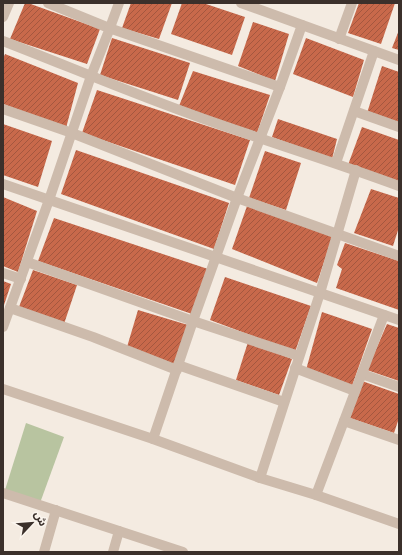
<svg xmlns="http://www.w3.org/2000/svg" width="402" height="555" font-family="Helvetica,'Noto Sans Arabic',sans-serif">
<defs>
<pattern id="building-hatch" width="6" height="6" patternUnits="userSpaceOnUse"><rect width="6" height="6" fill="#c8694b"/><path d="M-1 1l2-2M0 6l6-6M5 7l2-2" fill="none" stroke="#a4573f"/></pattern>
</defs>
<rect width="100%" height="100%" fill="#f4ebe1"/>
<path fill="#b8c4a0" d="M 26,423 L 64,437 L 40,503 L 5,490 Z"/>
<g fill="url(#building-hatch)">
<path d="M 25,3 L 28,3 L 100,29 L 87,64 L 10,39 Z"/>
<path d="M 131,3 L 172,3 L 159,39 L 122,28 Z"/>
<path d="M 182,3 L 203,3 L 245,17 L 232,55 L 171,34 Z"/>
<path d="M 359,3 L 395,3 L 381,44 L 348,33 Z"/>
<path d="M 253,22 L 289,34 L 275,81 L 238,66 Z"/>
<path d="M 399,30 L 399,50 L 392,48 Z"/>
<path d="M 112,38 L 190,63 L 178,100 L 100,75 Z"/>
<path d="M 306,38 L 364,60 L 353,97 L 293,74 Z"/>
<path d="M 5,54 L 78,83 L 66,128 L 3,104 L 3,59 Z"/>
<path d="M 382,66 L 399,72 L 399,123 L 367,113 Z"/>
<path d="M 193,71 L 270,95 L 257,133 L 179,106 Z"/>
<path d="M 97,90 L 250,140 L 235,185 L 82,133 Z"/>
<path d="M 278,119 L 337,139 L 332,159 L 272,137 Z"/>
<path d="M 3,124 L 52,141 L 38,187 L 3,175 Z"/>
<path d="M 362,127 L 399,140 L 399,182 L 348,165 Z"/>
<path d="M 76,150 L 229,203 L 214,249 L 61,194 Z"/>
<path d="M 265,151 L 301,163 L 286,210 L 249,198 Z"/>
<path d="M 371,189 L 399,198 L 399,227 L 393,246 L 354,233 Z"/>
<path d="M 3,197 L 37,211 L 18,272 L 3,266 Z"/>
<path d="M 247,206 L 333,235 L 317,283 L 232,249 Z"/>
<path d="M 54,218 L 208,269 L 192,314 L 38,261 Z"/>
<path d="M 345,243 L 399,261 L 399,310 L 336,288 L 342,269 L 337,265 Z"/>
<path d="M 33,270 L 77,285 L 64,324 L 19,307 Z"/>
<path d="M 225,277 L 311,306 L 295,352 L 210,320 Z"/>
<path d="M 3,281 L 11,284 L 3,308 Z"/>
<path d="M 138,310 L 188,325 L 174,365 L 127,347 Z"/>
<path d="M 322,312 L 372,329 L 352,386 L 306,370 Z"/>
<path d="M 387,324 L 399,328 L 399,381 L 367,370 Z"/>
<path d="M 248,342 L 292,359 L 279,395 L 236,380 Z"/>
<path d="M 362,381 L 399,394 L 399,418 L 394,433 L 350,418 Z"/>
</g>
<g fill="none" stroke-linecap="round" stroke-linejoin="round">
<g stroke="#cdbbac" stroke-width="10">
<path d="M 48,3 L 109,28 L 280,87"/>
<path d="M 241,3 L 399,60"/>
<path d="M 3,17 L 9,3"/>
<path d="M 339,39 L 352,3"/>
<path d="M 3,41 C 70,67 136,95 204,119 C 269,142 334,162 399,186"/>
<path d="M 3,109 L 72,133 L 237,198 L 399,256"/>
<path d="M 354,111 L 399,127"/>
<path d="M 336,163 L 374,51"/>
<path d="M 3,184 L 399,320"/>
<path d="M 27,262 L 193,321 L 299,356"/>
<path d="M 3,273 L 21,279"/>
<path d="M 10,308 L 93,337 L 177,370"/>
<path d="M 3,327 L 49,200 L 91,76 L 108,33 L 119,3"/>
<path d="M 178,365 L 284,402"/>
<path d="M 295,368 L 355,391"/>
<path d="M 362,374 L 399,387"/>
<path d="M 3,389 L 153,439 L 260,478 L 316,495 L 399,524"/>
<path d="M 344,421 L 399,440"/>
<path d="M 153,439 L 193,321 L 237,198 L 280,87 L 302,25"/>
<path d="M 260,478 L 320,293 L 356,170"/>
<path d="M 3,493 L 183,552"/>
<path d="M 316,495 L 384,315"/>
<path d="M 44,552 L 56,510"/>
<path d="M 113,552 L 119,531"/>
</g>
</g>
<rect width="402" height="555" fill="none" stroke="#3b302b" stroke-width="8"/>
<g transform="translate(32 523) rotate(64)" stroke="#fbf5ee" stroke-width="3" paint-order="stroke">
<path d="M0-3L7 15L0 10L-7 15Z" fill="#3b302b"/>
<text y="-6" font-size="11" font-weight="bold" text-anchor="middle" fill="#3b302b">ش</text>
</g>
</svg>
